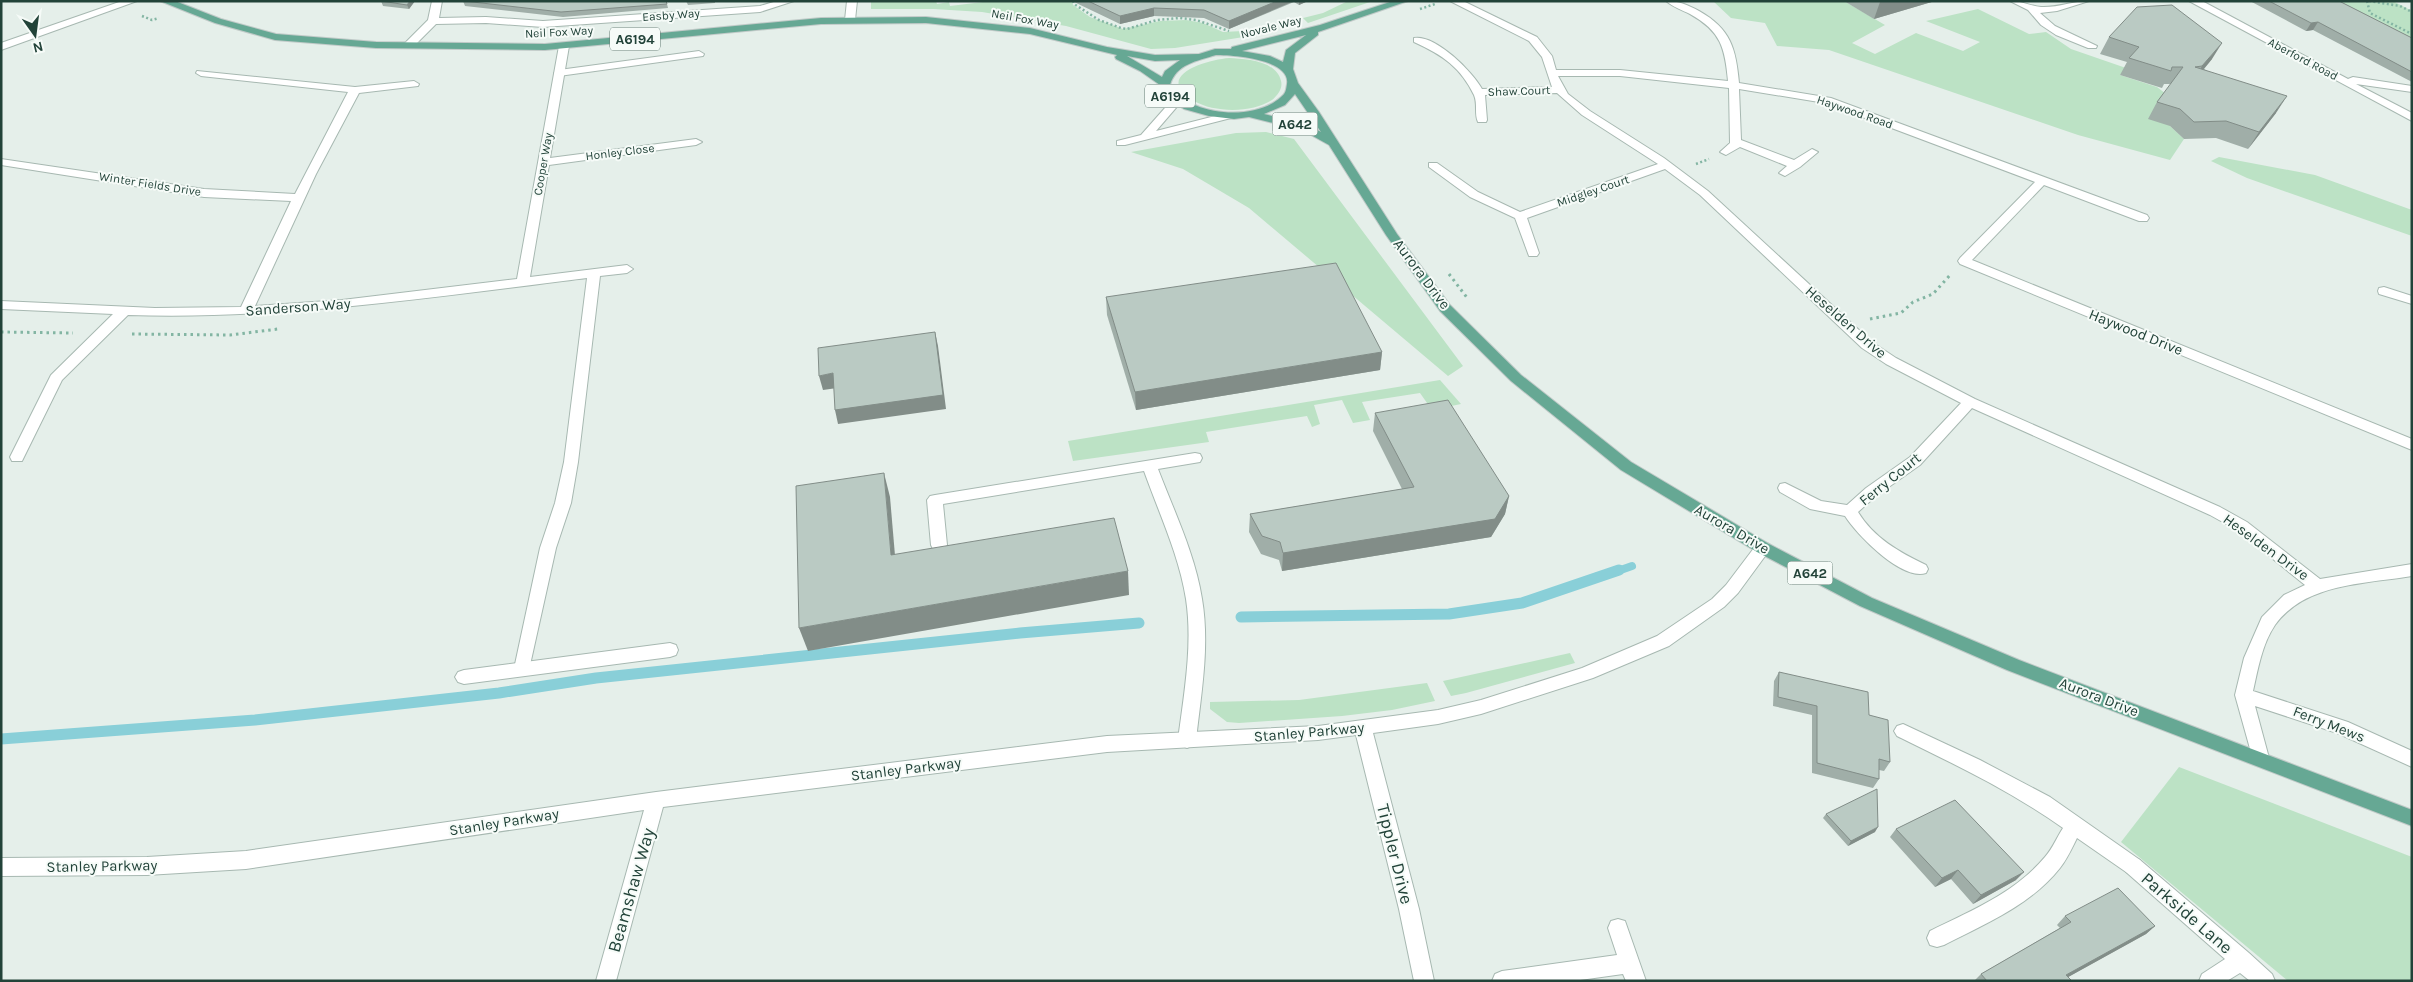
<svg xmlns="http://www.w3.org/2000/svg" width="2413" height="982" font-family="Karla,sans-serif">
<rect width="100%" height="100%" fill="#e5efea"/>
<g fill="#bce2c5">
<path d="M 871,1 L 936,1 L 937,4 L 949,2 L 950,6 L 991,1 L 1072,1 L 1073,5 L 1090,17 L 1123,29 L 1160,21 L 1186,20 L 1203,23 L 1223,32 L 1243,31 L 1256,35 L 1175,48 L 1151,49 L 1066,26 L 982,12 L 934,9 L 871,9 Z"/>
<path d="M 1348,1 L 1373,1 L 1308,23 L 1303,18 L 1323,13 Z"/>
<path d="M 1713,1 L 1844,1 L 1885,25 L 1852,43 L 1875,54 L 1916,33 L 1963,51 L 1980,42 L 1926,21 L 1978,9 L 2029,34 L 2046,32 L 2071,49 L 2126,68 L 2120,75 L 2157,87 L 2166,94 L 2170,126 L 2184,139 L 2170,160 L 2078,135 L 1829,50 L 1777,46 L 1765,23 L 1731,18 Z"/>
<path d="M 2330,1 L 2393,1 L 2412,11 L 2412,43 Z"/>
<path d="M 1229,58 C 1245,59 1276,60 1281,81 C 1283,88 1278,95 1272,100 C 1252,113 1215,113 1194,101 C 1152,76 1206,60 1229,58 Z"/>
<path d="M 1266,132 L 1294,139 L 1463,366 L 1448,376 L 1249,208 L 1183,169 L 1131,152 L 1236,133 Z"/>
<path d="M 2219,157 L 2315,175 L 2412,210 L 2412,236 L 2247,178 L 2211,161 Z"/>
<path d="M 1440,380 L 1461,404 L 1432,410 L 1420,393 L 1362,402 L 1370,420 L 1353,423 L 1342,400 L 1314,405 L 1320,424 L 1312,427 L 1307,416 L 1206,432 L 1209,442 L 1073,461 L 1068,441 Z"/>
<path d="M 1570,653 L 1575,663 L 1466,693 L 1451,696 L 1443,681 Z"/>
<path d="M 1427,683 L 1435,701 L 1392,710 L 1342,716 L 1239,723 L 1227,722 L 1210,709 L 1210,702 L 1299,700 Z"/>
<path d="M 2179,767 L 2412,857 L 2412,981 L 2288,981 L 2121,842 Z"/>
</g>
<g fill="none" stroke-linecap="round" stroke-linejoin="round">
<path stroke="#89cfd8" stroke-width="8" d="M 1615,572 L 1632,566"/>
<g stroke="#89cfd8" stroke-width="11">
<path d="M 1241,617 L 1449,614 L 1522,603 L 1619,570"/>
<path d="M 1,739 L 255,720 L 499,693 L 596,678 L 1020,633 L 1139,623"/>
</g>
<g stroke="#a7b8b1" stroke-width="2">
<g id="service">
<path d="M 2010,1 C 2022,1 2030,6 2041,7 C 2057,8 2073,1 2089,1 L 2057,11 L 2040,13 L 2055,26 L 2097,46 L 2096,48 L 2088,48 L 2056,35 L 2041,25 L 2028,10 Z"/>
<path d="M 699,51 L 704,54 L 703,56 L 559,76 L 554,73 L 559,70 Z"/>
<path d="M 1176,99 L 1181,102 L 1156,131 L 1227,113 L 1232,116 L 1231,118 L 1125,145 L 1117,145 L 1117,141 L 1141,135 L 1172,100 Z"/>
<path d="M 1195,453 L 1200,454 L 1202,458 L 1200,462 L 1158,469 C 1174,511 1195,554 1202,599 C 1210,646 1201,694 1196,740 L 1193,745 L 1187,748 L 1181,745 L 1178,740 C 1184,694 1193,645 1186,599 C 1179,555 1159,513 1144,471 L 943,504 L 947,545 L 945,549 L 939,551 L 933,549 L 931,545 L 927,500 L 930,496 L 935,495 Z"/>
<path d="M 670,643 L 676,645 L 678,650 L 676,655 L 670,657 L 464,684 L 458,682 L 455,677 L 458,672 L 464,670 Z"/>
<path d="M 1903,724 L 1980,760 L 2050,797 L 2140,860 L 2143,866 L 2140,872 L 2133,875 L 2126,872 L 2077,838 C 2072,848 2067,859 2060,868 C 2031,905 1985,924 1944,945 L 1937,947 L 1930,945 L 1927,938 L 1930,931 C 1971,911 2015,893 2045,857 C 2053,848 2057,837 2063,828 C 2011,791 1954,764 1897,736 L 1894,731 L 1897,726 Z"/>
</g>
</g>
<g stroke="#a7b8b1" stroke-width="2">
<g id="minor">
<path d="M 432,1 L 442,1 L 439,18 L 486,17 L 543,21 L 760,6 L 777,1 L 794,1 L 760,12 L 543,27 L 486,23 L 436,24 L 412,48 L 404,48 L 404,44 L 428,20 Z"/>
<path d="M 847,1 L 857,1 L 855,20 L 850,23 L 845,20 Z"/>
<path d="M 1450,1 L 1463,1 L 1537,37 L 1552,56 L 1556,70 L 1620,70 L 1728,81 C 1725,48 1721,31 1690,14 C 1682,10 1673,7 1666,1 C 1679,1 1688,5 1699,11 C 1731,29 1736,49 1739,83 L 1831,98 L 2147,215 L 2149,218 L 2147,221 L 2139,221 L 2044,185 L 1972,260 L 2412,439 L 2412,450 L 1960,264 L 1958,261 L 1960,258 L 2035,182 L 1825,103 L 1739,89 L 1741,140 L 1794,160 L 1812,149 L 1818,152 L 1800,167 L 1785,176 L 1779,173 L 1787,166 L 1740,147 L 1726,155 L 1720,152 L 1730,143 L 1729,88 L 1620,76 L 1558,76 L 1568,94 L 1590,111 L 1664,158 L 1708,191 L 1872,342 L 1896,358 L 1975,399 L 2220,507 L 2247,522 L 2320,579 L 2412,564 L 2412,576 C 2365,584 2305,583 2275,625 C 2262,644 2258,669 2253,691 L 2348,722 L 2412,751 L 2412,767 L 2337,733 L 2255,706 L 2269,758 L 2266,763 L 2260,766 L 2254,763 L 2235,695 L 2244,658 L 2262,617 L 2284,595 L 2305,585 L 2237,530 L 2210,515 L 1972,408 L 1920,465 L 1876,496 L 1858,512 C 1874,538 1899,552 1926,565 L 1928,569 L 1926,573 C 1902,581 1857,535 1845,516 L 1810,509 L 1780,492 L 1778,488 L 1780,484 L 1785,483 L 1821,501 L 1847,505 L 1866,488 L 1910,457 L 1961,403 L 1886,364 L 1862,348 L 1700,195 L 1665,169 L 1527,218 L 1539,253 L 1537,256 L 1529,256 L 1515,218 L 1470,197 L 1429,167 L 1429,163 L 1437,163 L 1478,192 L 1520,212 L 1658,164 L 1582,115 L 1557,93 L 1485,95 L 1487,120 L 1486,122 L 1478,122 C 1474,114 1478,104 1474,95 C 1461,68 1443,55 1414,42 L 1414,38 C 1435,34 1473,72 1482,89 L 1552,87 L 1542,57 L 1529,41 Z"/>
<path d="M 2189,1 L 2202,1 L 2348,79 L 2353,77 L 2412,86 L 2412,92 L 2356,84 L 2412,113 L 2412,121 Z"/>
<path d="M 564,43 L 569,46 L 550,158 L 696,139 L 702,142 L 696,145 L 549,165 L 530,277 L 627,265 L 633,269 L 627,273 L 600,276 L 578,462 L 571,503 L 556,548 L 528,674 L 522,676 L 516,674 L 514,669 L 540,548 L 555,503 L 564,462 L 587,278 C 434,297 282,320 128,315 L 62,380 L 22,461 L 12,461 L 10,457 L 51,375 L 113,314 L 1,309 L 1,301 L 155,308 L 241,307 L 291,201 L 204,197 L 1,165 L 1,159 L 204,189 L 295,194 L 348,92 L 201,76 L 196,73 L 197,71 L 355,87 L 414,81 L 419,84 L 418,86 L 359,93 L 316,174 L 255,306 L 342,300 L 517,279 L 559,46 Z"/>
<path d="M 2384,287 L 2412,296 L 2412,304 L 2379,294 L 2378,291 L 2379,288 Z"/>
<path d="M 1763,542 L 1769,544 L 1771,548 L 1738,593 L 1724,607 L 1669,646 L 1593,678 L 1481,714 L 1438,724 L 1373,733 L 1419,909 L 1434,981 L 1414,981 L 1399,909 L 1356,735 L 1318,740 L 1107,752 L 663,807 L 616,981 L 596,981 L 644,810 L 246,869 L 147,875 L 1,876 L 1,858 L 147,857 L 246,851 L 656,792 L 1107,736 L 1318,726 L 1438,710 L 1481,700 L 1582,668 L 1657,636 L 1712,599 L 1726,585 L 1757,544 Z"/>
<path d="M 2133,857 L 2140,860 L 2249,953 L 2272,974 L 2275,981 L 2250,981 L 2240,973 L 2227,981 L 2199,981 L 2202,974 L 2225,959 L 2126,872 L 2123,866 L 2126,860 Z"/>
<path d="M 1618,919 L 1625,921 L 1646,981 L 1626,981 L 1623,974 L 1573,981 L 1492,981 L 1495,974 L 1502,971 L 1617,955 L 1608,928 L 1611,921 Z"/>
</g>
</g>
<g stroke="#a7b8b1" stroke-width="2">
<path id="tertiary" d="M 122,1 L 137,1 L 1,50 L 1,43 Z"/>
</g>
<g stroke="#c1cac8" stroke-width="2">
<path id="primary" d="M 160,1 L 175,1 L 221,19 L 276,34 L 376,42 L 545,44 L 821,18 L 926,17 L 1030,28 L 1107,47 L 1155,55 L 1199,54 L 1215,49 L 1231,49 L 1232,47 L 1320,25 L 1393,1 L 1408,1 L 1318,32 L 1318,35 L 1295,53 L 1293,69 L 1298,83 L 1319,112 L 1397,234 L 1450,305 L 1521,375 L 1631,462 L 1769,544 L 1872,598 L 2019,660 L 2412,810 L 2412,826 L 2007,670 L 1860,606 L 1757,552 L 1621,470 L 1511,381 L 1440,311 L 1386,235 L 1329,145 L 1302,130 L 1249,117 L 1234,119 L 1209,116 L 1184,109 L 1168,99 L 1160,85 L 1140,71 L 1116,59 L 1115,57 L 1117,55 L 1030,34 L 926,23 L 821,24 L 545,50 L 376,48 L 275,40 L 215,23 ZM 1306,35 L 1286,50 L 1283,62 L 1270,56 L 1242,51 ZM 1216,55 C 1232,55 1291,59 1287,84 C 1286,90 1286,93 1281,97 C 1254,122 1189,116 1170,85 C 1176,64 1197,61 1216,55 ZM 1127,56 L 1155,61 L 1180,60 L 1165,71 L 1162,77 ZM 1295,94 L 1321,132 L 1310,126 L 1264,114 L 1285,105 Z"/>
</g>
<g stroke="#83b5a3" stroke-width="2.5" stroke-dasharray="2 2.5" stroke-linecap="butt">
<path d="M 1073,1 L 1074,4 L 1099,20 L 1121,28 L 1127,29 L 1157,20 L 1180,18 L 1196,20 L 1229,31"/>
<path d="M 2367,1 L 2370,13 L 2412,34"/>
<path d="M 2369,1 L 2400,6 L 2412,12"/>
<path d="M 1420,9 L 1435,4"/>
<path d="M 142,16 L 152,20 L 159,18"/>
<path d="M 1696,164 L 1709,159"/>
</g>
<g stroke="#83b5a3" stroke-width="3" stroke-dasharray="2.5 4" stroke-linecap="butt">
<path d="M 1449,274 L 1468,299"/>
<path d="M 1870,319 L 1901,313 L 1913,302 L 1933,294 L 1951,274"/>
<path d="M 1,332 L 73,333"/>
<path d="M 132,334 L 230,335 L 278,329"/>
</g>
<use href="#service" fill="#fff" fill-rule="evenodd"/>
<use href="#minor" fill="#fff" fill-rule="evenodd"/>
<use href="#tertiary" fill="#fff" fill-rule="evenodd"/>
<use href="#primary" fill="#66a894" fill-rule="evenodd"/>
</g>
<g fill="#a0aea8">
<path d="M 381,1 L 415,1 L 409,9 L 383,6 Z"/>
<path d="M 463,1 L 667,4 L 668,8 L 563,17 L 465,6 Z"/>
<path d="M 686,1 L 715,1 L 715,3 L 688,5 Z"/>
<path d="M 1072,1 L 1308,1 L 1299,5 L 1294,2 L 1229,29 L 1204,18 L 1154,16 L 1120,24 Z"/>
<path d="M 1844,1 L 1935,1 L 1874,19 Z"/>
<path d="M 2250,1 L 2339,1 L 2412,38 L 2412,82 L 2313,30 L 2306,31 Z"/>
<path d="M 2109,37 L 2212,59 L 2204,69 L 2276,113 L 2248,149 L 2216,138 L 2184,139 L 2170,126 L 2148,119 L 2157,102 L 2171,84 L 2164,84 L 2162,88 L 2120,75 L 2127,62 L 2100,54 Z"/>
<path d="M 1106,297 L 1382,352 L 1380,370 L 1136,410 L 1107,315 Z"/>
<path d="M 1375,413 L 1509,496 L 1505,514 L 1491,537 L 1282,571 L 1279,560 L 1261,554 L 1249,532 L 1250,514 L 1402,489 L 1373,431 Z"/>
<path d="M 1779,672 L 1869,715 L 1890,762 L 1884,771 L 1879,770 L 1879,779 L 1873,788 L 1812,773 L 1812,715 L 1773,706 L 1774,681 Z"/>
<path d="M 1826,814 L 1875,832 L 1848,846 L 1823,818 Z"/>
<path d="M 1896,829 L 2016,880 L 1973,904 L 1951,879 L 1935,887 L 1890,837 Z"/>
<path d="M 2065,916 L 2155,926 L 2146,934 L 2068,977 L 2072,981 L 1974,981 L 1981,974 L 2060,928 L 2057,925 Z"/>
</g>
<g fill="#828d88">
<path d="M 410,1 L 415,1 L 409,9 L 407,5 Z"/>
<path d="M 1277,1 L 1294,1 L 1229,29 L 1229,21 Z"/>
<path d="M 1299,1 L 1308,1 L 1299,5 Z"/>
<path d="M 1884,1 L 1935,1 L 1874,19 L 1880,2 Z"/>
<path d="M 1154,8 L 1154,16 L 1120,24 L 1120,16 Z"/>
<path d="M 2318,22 L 2313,30 L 2306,31 L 2311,23 Z"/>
<path d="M 2222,43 L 2212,59 L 2192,83 L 2202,66 Z"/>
<path d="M 2287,96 L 2276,113 L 2248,149 L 2259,132 Z"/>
<path d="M 935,332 L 938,346 L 946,409 L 838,424 L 835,410 Z"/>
<path d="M 1382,352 L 1380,370 L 1136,410 L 1135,392 Z"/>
<path d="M 833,373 L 837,388 L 823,390 L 819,376 Z"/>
<path d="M 884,473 L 890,497 L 897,579 L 891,555 Z"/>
<path d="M 1509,496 L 1505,514 L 1491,537 L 1282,571 L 1283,553 Z"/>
<path d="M 1128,571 L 1129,595 L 808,651 L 799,628 Z"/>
<path d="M 1878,827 L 1875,832 L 1848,846 L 1851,841 Z"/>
<path d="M 1958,870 L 1951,879 L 1935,887 L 1942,878 Z"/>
<path d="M 2024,872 L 2016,880 L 1973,904 L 1981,895 Z"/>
<path d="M 2155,926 L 2146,934 L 2061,981 L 2066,975 Z"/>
</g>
<g fill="#bacac3" stroke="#828d88">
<path d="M 381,1 L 410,1 L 407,5 Z"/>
<path d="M 464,1 L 666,1 L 667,4 L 561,12 Z"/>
<path d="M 1088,1 L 1277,1 L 1229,21 L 1204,10 L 1154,8 L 1120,16 Z"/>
<path d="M 2269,1 L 2339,1 L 2412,38 L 2412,72 L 2318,22 L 2311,23 Z"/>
<path d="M 2172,5 L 2222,43 L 2202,66 L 2195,67 L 2287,96 L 2259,132 L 2226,121 L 2194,122 L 2180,109 L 2157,102 L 2183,67 L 2172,67 L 2171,71 L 2129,58 L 2139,47 L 2109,37 L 2137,7 Z"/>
<path d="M 1336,263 L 1382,352 L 1135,392 L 1106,297 Z"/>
<path d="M 935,332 L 943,395 L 835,410 L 833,373 L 819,376 L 818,348 Z"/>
<path d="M 1448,400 L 1509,496 L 1495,519 L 1283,553 L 1280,542 L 1262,536 L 1250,514 L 1414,487 L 1375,413 Z"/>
<path d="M 884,473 L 891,555 L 1114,518 L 1128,571 L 799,628 L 796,486 Z"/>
<path d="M 1779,672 L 1868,692 L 1869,715 L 1888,720 L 1890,762 L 1879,759 L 1879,779 L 1817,763 L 1817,706 L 1778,697 Z"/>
<path d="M 1877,789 L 1878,827 L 1851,841 L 1826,814 Z"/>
<path d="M 1955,800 L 2024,872 L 1981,895 L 1958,870 L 1942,878 L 1896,829 Z"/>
<path d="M 2118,888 L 2155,926 L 2066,975 L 2072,981 L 1987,981 L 1981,974 L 2071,922 L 2065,916 Z"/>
</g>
<g text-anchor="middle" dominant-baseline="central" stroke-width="4" stroke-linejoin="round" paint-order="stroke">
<g font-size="12" fill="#224339" stroke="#f6fbf8">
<text transform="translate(671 15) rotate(-4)">Easby Way</text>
<text transform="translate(1025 19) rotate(10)">Neil Fox Way</text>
<text transform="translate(1271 27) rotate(-14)">Novale Way</text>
<text transform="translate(559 32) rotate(-3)">Neil Fox Way</text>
<text transform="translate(2303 59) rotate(28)">Aberford Road</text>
<text transform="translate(1519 91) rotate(-2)">Shaw Court</text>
<text transform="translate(1855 112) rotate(19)">Haywood Road</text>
<text transform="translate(620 152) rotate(-7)">Honley Close</text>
<text transform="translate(543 164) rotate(-80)">Cooper Way</text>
<text transform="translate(150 184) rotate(9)">Winter Fields Drive</text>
<text transform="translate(1593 191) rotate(-19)">Midgley Court</text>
</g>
<g fill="#f6fbf8" stroke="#627a72" stroke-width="1">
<rect x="610" y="27.5" width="50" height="23" rx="4"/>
<rect x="1145" y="84.5" width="50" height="23" rx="4"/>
<rect x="1272.5" y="112.5" width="45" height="23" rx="4"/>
<rect x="1787.5" y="561.5" width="45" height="23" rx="4"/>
</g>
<g font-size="14" font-weight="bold" fill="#224339">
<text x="635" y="39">A6194</text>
<text x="1170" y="96">A6194</text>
<text x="1295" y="124">A642</text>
<text x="1810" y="573">A642</text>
</g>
<g font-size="15" fill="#224339" stroke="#f6fbf8">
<text transform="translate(1422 274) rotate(53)">Aurora Drive</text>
<text transform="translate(298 307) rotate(-4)">Sanderson Way</text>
<text transform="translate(1846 322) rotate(41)">Heselden Drive</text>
<text transform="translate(2136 332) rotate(22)">Haywood Drive</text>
<text transform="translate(1890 479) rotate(-39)">Ferry Court</text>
<text transform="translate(1732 529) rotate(30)">Aurora Drive</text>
<text transform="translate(2266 547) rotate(36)">Heselden Drive</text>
<text transform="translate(2099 697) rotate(21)">Aurora Drive</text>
<text transform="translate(2329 724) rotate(21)">Ferry Mews</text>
<text transform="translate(1309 732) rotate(-5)">Stanley Parkway</text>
<text transform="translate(906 769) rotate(-7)">Stanley Parkway</text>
<text transform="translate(504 822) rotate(-9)">Stanley Parkway</text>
<text transform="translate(102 866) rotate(-1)">Stanley Parkway</text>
</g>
<g font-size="18" fill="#224339" stroke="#f6fbf8">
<text transform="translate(1395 854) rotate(76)">Tippler Drive</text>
<text transform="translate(631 890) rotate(-74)">Beamshaw Way</text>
<text transform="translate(2187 913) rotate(41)">Parkside Lane</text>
</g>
</g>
<rect width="2413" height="982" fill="none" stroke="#224339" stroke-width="5"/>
<g transform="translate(35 35) rotate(166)" stroke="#f6fbf8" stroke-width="4" paint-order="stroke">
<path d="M0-4L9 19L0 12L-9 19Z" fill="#224339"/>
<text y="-8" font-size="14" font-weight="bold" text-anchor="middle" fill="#224339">N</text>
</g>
</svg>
